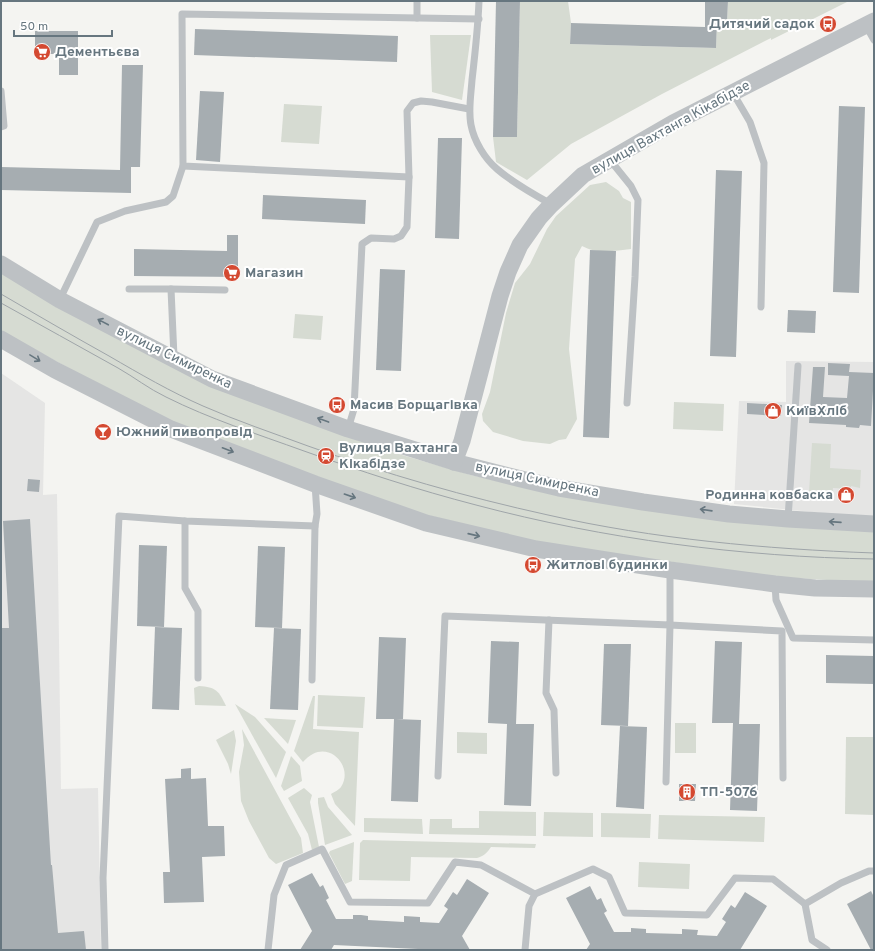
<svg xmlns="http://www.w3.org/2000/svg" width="875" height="951" font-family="Overpass,sans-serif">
<rect width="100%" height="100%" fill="#f4f4f1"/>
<g fill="#e5e5e4">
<path d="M 786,361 L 874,362 L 874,516 L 831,514 L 734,504 L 739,401 L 786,402 Z"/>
<path d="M 1,373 L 45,403 L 43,495 L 57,494 L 61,789 L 98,788 L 101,950 L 1,950 Z"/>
</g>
<g fill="#d6dbd2">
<path d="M 520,1 L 568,1 L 571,23 L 570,44 L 716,48 L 717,22 L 727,22 L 728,1 L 849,1 L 771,40 L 771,38 L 662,94 L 571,144 L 527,180 L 496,162 L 493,137 L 517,137 Z"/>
<path d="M 430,35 L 471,35 L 462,100 L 432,92 Z"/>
<path d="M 284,104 L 322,106 L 319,144 L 281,142 Z"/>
<path d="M 606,182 L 619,191 L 623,198 L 631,202 L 631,249 C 615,251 596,254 582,246 L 575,259 L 569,349 L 577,419 L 566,439 L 559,440 L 550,444 L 523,441 L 493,432 L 483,421 L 482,414 L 490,392 L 506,313 L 515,283 L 530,264 L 547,229 L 556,216 L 590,185 Z"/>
<path d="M 1,272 L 349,437 L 402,455 L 471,475 L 545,492 L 874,532 L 874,583 L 779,577 L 543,544 L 403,509 L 192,430 L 134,404 L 1,331 Z"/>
<path d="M 295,314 L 323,316 L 321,340 L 293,338 Z"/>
<path d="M 674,402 L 724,404 L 723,431 L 673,429 Z"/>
<path d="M 812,443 L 831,444 L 830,468 L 861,470 L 860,488 L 851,486 L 851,489 L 833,488 L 832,496 L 809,493 Z"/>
<path d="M 199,686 C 216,687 219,691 226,706 L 195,705 L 194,688 Z"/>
<path d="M 318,695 L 365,697 L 363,728 L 317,726 Z"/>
<path d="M 313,696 L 315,696 L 313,729 L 359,732 L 355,826 L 335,804 L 331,794 C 334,792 339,790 341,787 C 355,766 326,735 303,762 L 294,751 Z"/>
<path d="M 235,704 L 255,717 L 286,752 L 276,778 Z"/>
<path d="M 264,718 L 296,720 L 288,744 Z"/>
<rect x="675" y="723" width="21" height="30"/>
<path d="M 242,729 L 301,838 L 303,853 L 276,864 L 269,858 L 249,821 L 241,801 L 239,772 L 244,745 Z"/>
<path d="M 234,730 L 236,741 L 231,774 L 228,764 L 216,740 Z"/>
<path d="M 457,732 L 487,733 L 487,754 L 457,753 Z"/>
<path d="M 846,737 L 874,737 L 874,815 L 845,814 Z"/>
<path d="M 291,756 L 300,766 L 302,781 L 284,791 L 281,786 Z"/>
<path d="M 304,788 L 312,795 L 310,802 L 319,847 L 312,850 L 308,834 L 288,798 Z"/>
<path d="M 324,797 L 328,807 L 352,835 L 325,845 L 318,803 L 318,798 Z"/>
<path d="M 479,811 L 536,812 L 536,836 L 429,834 L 430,819 L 452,819 L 452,828 L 479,828 Z"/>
<path d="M 544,812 L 593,813 L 593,837 L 543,836 Z"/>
<path d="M 601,813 L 651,814 L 650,838 L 601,837 Z"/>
<path d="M 659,815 L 765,817 L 764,842 L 658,839 Z"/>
<path d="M 364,818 L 422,819 L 423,834 L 364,832 Z"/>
<path d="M 363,840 L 536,844 L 535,848 L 491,847 C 487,853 484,856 477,858 L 411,857 L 410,881 L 359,880 L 360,843 Z"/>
<path d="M 354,842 L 352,881 L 345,884 L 329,853 L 330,851 Z"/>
<path d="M 639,862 L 690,864 L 689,889 L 638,887 Z"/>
</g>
<g fill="#a6adb1">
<path d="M 496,1 L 520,1 L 517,137 L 493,137 Z"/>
<path d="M 705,1 L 728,1 L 727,22 L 717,22 L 716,48 L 570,44 L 571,23 L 705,27 Z"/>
<path d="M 195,29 L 398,36 L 397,62 L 194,55 Z"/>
<path d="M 35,31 L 78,31 L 78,75 L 59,75 L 59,54 L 35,54 Z"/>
<path d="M 122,65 L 143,65 L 140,167 L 131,167 L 131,193 L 1,190 L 1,167 L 120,170 Z"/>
<path d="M 200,91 L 224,92 L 220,162 L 196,160 Z"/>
<path d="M 839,106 L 865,107 L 859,293 L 833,292 Z"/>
<path d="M 438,138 L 462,138 L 459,239 L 435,238 Z"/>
<path d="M 716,170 L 742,171 L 736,357 L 710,356 Z"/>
<path d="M 263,195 L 366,200 L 365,224 L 262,219 Z"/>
<path d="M 227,235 L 238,235 L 238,277 L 134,276 L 134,249 L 227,251 Z"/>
<path d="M 590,250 L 616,251 L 609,438 L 583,437 Z"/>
<path d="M 380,269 L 405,270 L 401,371 L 376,370 Z"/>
<path d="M 788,310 L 816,311 L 815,333 L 787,332 Z"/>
<path d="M 828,363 L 850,364 L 849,372 L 874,373 L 871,426 L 860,425 L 859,428 L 846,427 L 846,425 L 809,423 L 813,367 L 825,367 L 823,397 L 847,398 L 849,376 L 828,375 Z"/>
<path d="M 747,403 L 782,405 L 781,416 L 747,414 Z"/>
<path d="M 28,479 L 40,480 L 39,492 L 27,491 Z"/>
<path d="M 30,519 L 51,865 L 52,865 L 58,933 L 84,931 L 86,950 L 1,950 L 1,628 L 9,628 L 3,521 Z"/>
<path d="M 139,545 L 167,546 L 164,627 L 137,626 Z"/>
<path d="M 258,546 L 285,547 L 282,628 L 255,627 Z"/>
<path d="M 155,627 L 182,628 L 179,710 L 152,709 Z"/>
<path d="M 274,628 L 301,629 L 298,710 L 270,709 Z"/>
<path d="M 379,637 L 406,638 L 403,719 L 396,719 L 421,720 L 418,802 L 391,801 L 394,719 L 376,719 Z"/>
<path d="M 491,641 L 519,642 L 516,724 L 534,724 L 531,806 L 504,805 L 507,724 L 488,723 Z"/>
<path d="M 715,641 L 742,642 L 739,724 L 760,724 L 757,811 L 730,810 L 733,723 L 712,723 Z"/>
<path d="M 604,644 L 631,644 L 628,726 L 601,725 Z"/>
<path d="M 826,655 L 874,656 L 874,684 L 826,683 Z"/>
<path d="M 620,726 L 647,727 L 644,809 L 616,807 Z"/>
<path d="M 191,768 L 191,779 L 206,778 L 208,826 L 224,826 L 225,856 L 202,857 L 204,902 L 164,903 L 163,872 L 170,872 L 165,779 L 181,778 L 181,769 Z"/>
<path d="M 679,784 L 696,784 L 695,801 L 679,801 Z"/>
<path d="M 312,873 L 320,887 L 323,885 L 329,898 L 326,900 L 336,919 L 353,919 L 353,915 L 361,915 L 368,916 L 368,920 L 404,922 L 404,916 L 420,917 L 420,922 L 439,923 L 448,909 L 444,906 L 453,892 L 457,895 L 467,879 L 489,893 L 462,936 L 470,950 L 439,950 L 334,945 L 331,950 L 300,950 L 312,931 L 288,885 Z"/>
<path d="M 590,886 L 597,900 L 601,898 L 604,905 L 607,911 L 604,913 L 614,932 L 631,932 L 631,928 L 646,929 L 646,933 L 682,934 L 682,929 L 698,930 L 697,935 L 717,936 L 726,922 L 722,919 L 731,905 L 735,908 L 745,892 L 767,906 L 740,950 L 586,950 L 590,944 L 566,898 Z"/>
<path d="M 871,891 L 874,897 L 874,950 L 871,950 L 847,904 Z"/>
</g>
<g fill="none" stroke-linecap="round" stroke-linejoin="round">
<g stroke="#bdc1c4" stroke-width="7">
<path d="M 479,1 C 478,27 475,54 472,80 C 471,95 468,111 471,125 C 474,141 485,159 497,169 C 513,183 533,194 551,204"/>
<path d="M 417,18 L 417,1"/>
<path d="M 866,26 L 874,40"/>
<path d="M 1,91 L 4,126 L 1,127"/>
<path d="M 733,93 L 750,122 L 764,163 L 761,307"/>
<path d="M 610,160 L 631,186 L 638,200 L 635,277 L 627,403"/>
<path d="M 409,177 L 183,166 L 182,14 L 479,19"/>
<path d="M 129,289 L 171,289 L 174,357"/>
<path d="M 171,289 L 225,290"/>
<path d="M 60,299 L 97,222 L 125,211 L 166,202 L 173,196 L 183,166"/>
<path d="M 348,429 L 354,409 L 362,244 L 371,238 L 394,239 L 401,236 L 407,227 L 409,177 L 407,111 L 413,103 L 421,101 L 432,102 L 469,109"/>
<path d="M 788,519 L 798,366"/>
<path d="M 185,521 L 185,588 L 198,611 L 198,678"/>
<path d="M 775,584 L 776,600 L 793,638 L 874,640"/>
<path d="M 549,620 L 546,693 L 554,710 L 556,773"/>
<path d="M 312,680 L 315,526 L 317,514 L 315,484"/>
<path d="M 438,776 L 445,616 L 670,625 L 670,570"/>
<path d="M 666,782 L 670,625 L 782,631 L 783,778"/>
<path d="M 805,904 L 812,940 L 827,950"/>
<path d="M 105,950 L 103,878 L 119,516 L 185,521 L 315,526"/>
<path d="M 268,950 L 274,895 L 286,865 L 322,849 L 350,902 L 428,903 L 455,862 L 481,865 L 535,894"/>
<path d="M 525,950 L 529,906 L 535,894 L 593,869 L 609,877 L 625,913 L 707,915 L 735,878 L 773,879 L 805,904 L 841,883 L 869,871 L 874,871"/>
</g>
<g stroke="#bdc1c4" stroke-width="17">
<path d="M 1,264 L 60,300 L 212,379 L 348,429 L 454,462 L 521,479 L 559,488 L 643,502 L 729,514 L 788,519 L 874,524"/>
<path d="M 1,339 L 55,370 L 171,429 L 315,484 L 426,523 L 536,549 L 670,570 L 775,584 L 815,588 L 874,589"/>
<path d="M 454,462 L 462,441 L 500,296 L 508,272 L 520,245 L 539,218 L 551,205 L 583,175 L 673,123 L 874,21"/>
</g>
<g stroke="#9fa5a9" stroke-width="1">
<path d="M 1,294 C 37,315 73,336 109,356 C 140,374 171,392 203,406 C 237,421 273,433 308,446 C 386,474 466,497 548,515 C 654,539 765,549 874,553"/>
<path d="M 1,303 C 40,325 79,346 118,368 C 134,377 149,389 166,397 C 210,419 257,434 304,451 C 360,471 418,490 476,505 C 604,539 742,557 874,559"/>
</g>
</g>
<defs><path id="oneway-shaft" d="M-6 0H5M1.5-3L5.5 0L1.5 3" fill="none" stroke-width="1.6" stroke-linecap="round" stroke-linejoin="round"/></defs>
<g stroke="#66767f">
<use href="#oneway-shaft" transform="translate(103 322) rotate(-152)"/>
<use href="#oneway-shaft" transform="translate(35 358) rotate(31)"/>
<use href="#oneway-shaft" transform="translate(323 420) rotate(-160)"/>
<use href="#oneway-shaft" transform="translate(228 450) rotate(21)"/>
<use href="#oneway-shaft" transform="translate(350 496) rotate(19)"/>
<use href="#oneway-shaft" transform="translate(706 510) rotate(-172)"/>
<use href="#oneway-shaft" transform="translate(835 522) rotate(-176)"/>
<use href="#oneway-shaft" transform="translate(474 535) rotate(13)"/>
</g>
<defs>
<g id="bus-disc" transform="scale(0.9)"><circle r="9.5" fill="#d44931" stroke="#fff"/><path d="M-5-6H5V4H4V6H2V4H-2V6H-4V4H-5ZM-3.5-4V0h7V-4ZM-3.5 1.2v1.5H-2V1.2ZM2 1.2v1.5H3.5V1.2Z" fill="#fff"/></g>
<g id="supermarket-disc" transform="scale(0.9)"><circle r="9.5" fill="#d44931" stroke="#fff"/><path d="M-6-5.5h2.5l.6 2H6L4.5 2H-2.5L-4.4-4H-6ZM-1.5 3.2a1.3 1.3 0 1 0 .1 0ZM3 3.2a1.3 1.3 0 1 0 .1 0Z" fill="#fff"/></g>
<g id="shop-disc" transform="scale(0.9)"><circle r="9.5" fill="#d44931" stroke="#fff"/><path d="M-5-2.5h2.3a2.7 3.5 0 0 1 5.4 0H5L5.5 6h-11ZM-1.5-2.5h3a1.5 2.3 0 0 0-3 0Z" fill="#fff"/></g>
<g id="bar-disc" transform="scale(0.9)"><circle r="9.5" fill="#d44931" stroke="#fff"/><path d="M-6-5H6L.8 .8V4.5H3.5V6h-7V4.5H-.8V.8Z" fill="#fff"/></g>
<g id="station-disc" transform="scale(0.9)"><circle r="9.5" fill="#d44931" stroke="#fff"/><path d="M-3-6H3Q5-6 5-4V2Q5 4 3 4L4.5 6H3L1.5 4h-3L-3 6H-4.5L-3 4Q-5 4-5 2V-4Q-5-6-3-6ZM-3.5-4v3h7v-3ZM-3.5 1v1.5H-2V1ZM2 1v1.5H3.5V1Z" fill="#fff"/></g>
<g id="building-disc" transform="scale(0.9)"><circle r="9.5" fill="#d44931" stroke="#fff"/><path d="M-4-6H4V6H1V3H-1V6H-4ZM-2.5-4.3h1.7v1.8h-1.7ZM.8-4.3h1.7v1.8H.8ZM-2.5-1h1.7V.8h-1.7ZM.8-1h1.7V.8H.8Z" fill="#fff"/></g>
</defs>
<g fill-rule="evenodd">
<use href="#bus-disc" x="828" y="24"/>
<use href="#supermarket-disc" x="42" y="52"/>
<use href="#supermarket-disc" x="232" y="273"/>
<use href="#bus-disc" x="337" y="405"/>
<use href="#shop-disc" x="773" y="411"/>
<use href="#bar-disc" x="103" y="432"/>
<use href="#station-disc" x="326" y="456"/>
<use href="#shop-disc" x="846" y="495"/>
<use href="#bus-disc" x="533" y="565"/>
<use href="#building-disc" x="687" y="792"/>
</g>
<g text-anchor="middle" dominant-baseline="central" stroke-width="4" stroke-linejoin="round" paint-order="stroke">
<g font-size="14" font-weight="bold" fill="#66767f" stroke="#fff" text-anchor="start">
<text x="815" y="24" text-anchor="end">Дитячий садок</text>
<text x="55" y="52">Дементьєва</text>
<text x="245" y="273">Магазин</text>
<text x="350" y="405">Масив Борщагівка</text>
<text x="786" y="411">КиївХліб</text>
<text x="116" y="432">Южний пивопровід</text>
<text x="339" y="448">Вулиця Вахтанга<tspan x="339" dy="16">Кікабідзе</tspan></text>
<text x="833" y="495" text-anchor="end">Родинна ковбаска</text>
<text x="546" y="565">Житлові будинки</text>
<text x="700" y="792">ТП-5076</text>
</g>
<g font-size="14" fill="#66767f" stroke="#fff">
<text transform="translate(671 128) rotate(-29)">вулиця Вахтанга Кікабідзе</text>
<text transform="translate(174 358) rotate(26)">вулиця Симиренка</text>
<text transform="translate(537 480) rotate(12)">вулиця Симиренка</text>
</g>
</g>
<rect width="875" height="951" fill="none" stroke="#66767f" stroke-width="4"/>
<path d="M14 30v6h98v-6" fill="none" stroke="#66767f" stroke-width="2"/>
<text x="20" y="30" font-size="12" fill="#66767f" stroke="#ffffff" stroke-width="3" paint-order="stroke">50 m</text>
</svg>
